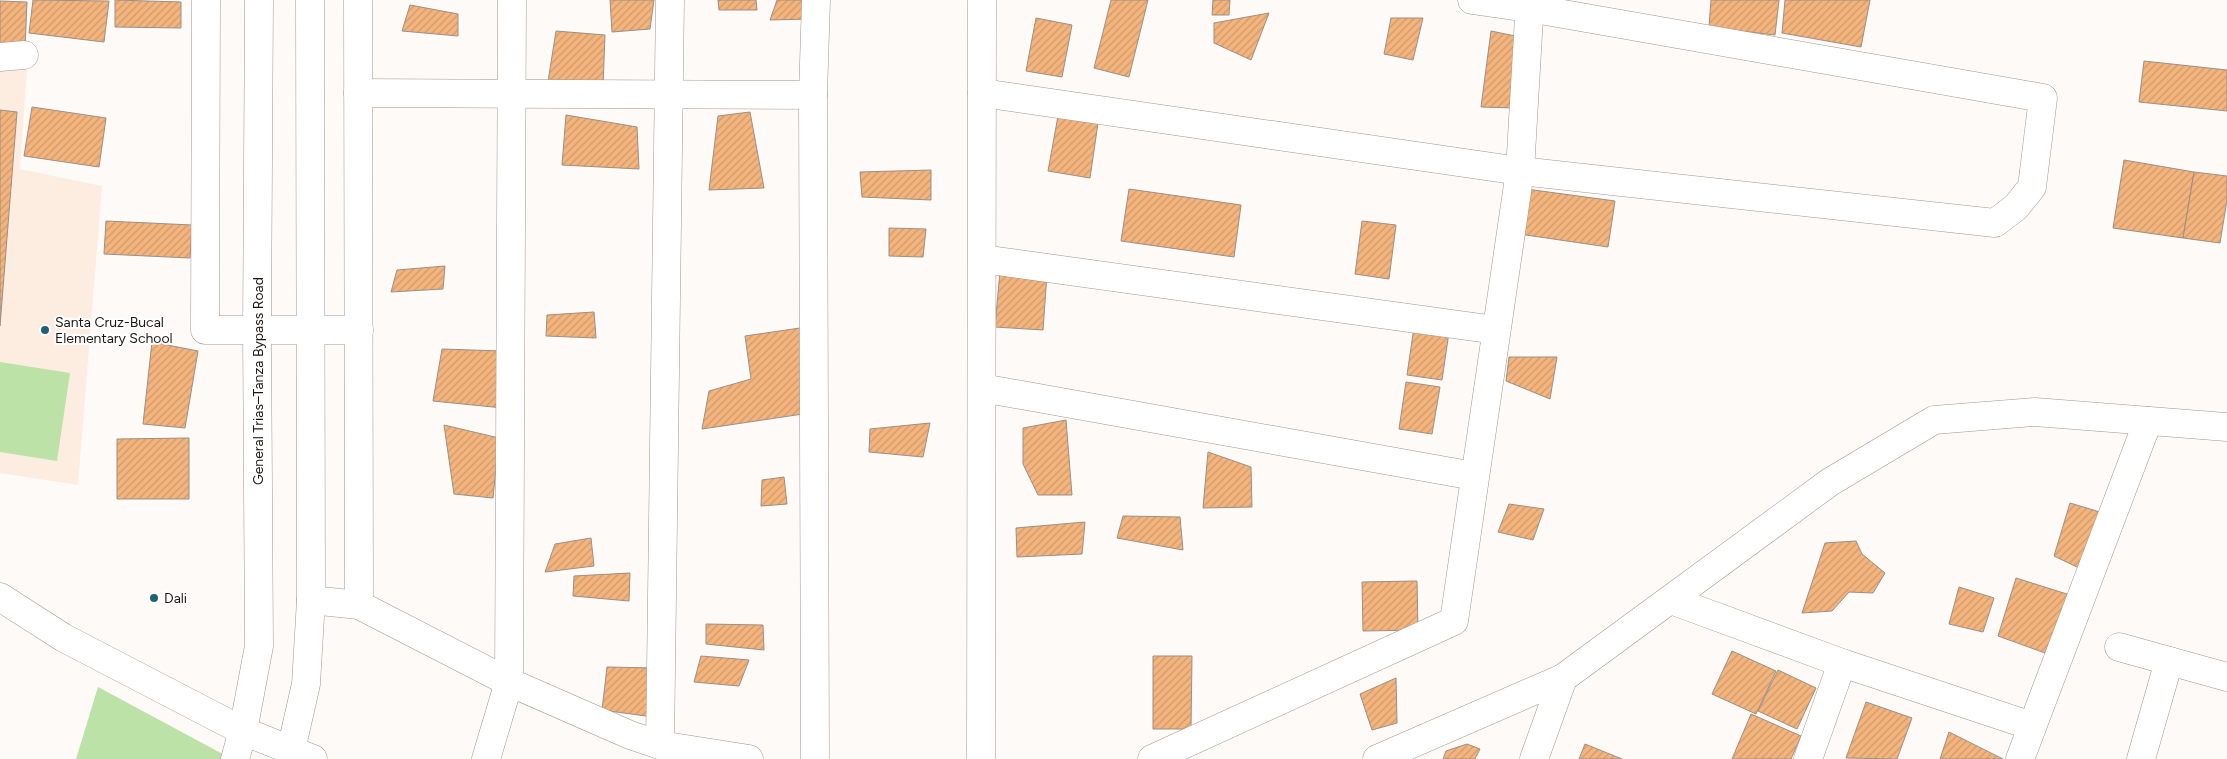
<svg xmlns="http://www.w3.org/2000/svg" width="2227" height="759" font-family="Figtree,sans-serif">
<defs>
<pattern id="building-hatch" width="6" height="6" patternUnits="userSpaceOnUse" patternTransform="scale(1.25)"><rect width="6" height="6" fill="#f3b47d"/><path d="M-1 1l2-2M0 6l6-6M5 7l2-2" fill="none" stroke="#d09a6b"/></pattern>
</defs>
<rect width="100%" height="100%" fill="#fdfaf8"/>
<path fill="#fdece0" d="M 27,68 L 20,169 L 102,186 L 78,485 L 0,473 L 0,70 Z"/>
<g fill="#bce2a8">
<path d="M 0,362 L 70,373 L 57,461 L 0,452 Z"/>
<path d="M 98,687 L 232,759 L 76,759 Z"/>
</g>
<g fill="url(#building-hatch)" stroke="#9c8f85">
<path d="M 33,0 L 109,1 L 104,42 L 29,33 Z"/>
<path d="M 115,0 L 181,2 L 181,28 L 115,27 Z"/>
<path d="M 610,0 L 654,0 L 650,29 L 612,32 Z"/>
<path d="M 718,0 L 756,0 L 757,10 L 719,10 Z"/>
<path d="M 777,0 L 817,0 L 809,19 L 770,20 Z"/>
<path d="M 1111,0 L 1148,0 L 1129,77 L 1094,68 Z"/>
<path d="M 1213,0 L 1230,0 L 1229,15 L 1212,15 Z"/>
<path d="M 1711,0 L 1779,0 L 1775,35 L 1709,27 Z"/>
<path d="M 1785,0 L 1870,0 L 1861,47 L 1782,33 Z"/>
<path d="M 0,1 L 27,2 L 25,50 L 0,49 Z"/>
<path d="M 410,5 L 458,14 L 458,36 L 402,31 Z"/>
<path d="M 1269,13 L 1251,60 L 1214,43 L 1214,23 Z"/>
<path d="M 1036,18 L 1072,25 L 1062,77 L 1026,71 Z"/>
<path d="M 1391,18 L 1423,18 L 1413,60 L 1384,54 Z"/>
<path d="M 556,31 L 605,35 L 603,86 L 547,88 Z"/>
<path d="M 1491,31 L 1520,37 L 1515,108 L 1481,107 Z"/>
<path d="M 2144,61 L 2227,70 L 2227,111 L 2139,102 Z"/>
<path d="M 32,107 L 106,118 L 99,167 L 24,156 Z"/>
<path d="M 0,110 L 17,112 L 0,326 Z"/>
<path d="M 750,112 L 764,188 L 709,190 L 718,116 Z"/>
<path d="M 566,115 L 637,127 L 639,169 L 562,165 Z"/>
<path d="M 1058,116 L 1098,123 L 1090,178 L 1048,171 Z"/>
<path d="M 2124,160 L 2194,172 L 2183,238 L 2113,228 Z"/>
<path d="M 931,170 L 931,200 L 862,197 L 860,172 Z"/>
<path d="M 2194,172 L 2227,176 L 2227,200 L 2220,243 L 2183,238 Z"/>
<path d="M 1129,189 L 1241,205 L 1234,257 L 1121,241 Z"/>
<path d="M 1526,189 L 1615,201 L 1608,247 L 1519,234 Z"/>
<path d="M 106,221 L 192,225 L 190,258 L 104,254 Z"/>
<path d="M 1362,221 L 1396,225 L 1389,279 L 1355,274 Z"/>
<path d="M 889,228 L 926,229 L 923,257 L 889,256 Z"/>
<path d="M 445,266 L 443,289 L 391,292 L 397,270 Z"/>
<path d="M 1000,271 L 1047,274 L 1043,330 L 995,327 Z"/>
<path d="M 594,312 L 596,338 L 546,336 L 547,315 Z"/>
<path d="M 1414,327 L 1449,332 L 1442,380 L 1407,375 Z"/>
<path d="M 800,328 L 803,414 L 702,429 L 709,391 L 751,379 L 745,336 Z"/>
<path d="M 152,342 L 198,351 L 185,428 L 143,424 Z"/>
<path d="M 442,349 L 502,351 L 503,408 L 433,401 Z"/>
<path d="M 1509,357 L 1557,357 L 1550,399 L 1506,381 Z"/>
<path d="M 1406,382 L 1440,387 L 1432,434 L 1399,429 Z"/>
<path d="M 1066,420 L 1072,495 L 1038,495 L 1023,464 L 1023,428 Z"/>
<path d="M 930,423 L 923,457 L 869,452 L 870,429 Z"/>
<path d="M 444,425 L 499,438 L 493,498 L 454,494 Z"/>
<path d="M 189,438 L 189,499 L 117,499 L 117,439 Z"/>
<path d="M 1208,452 L 1251,467 L 1252,507 L 1203,508 Z"/>
<path d="M 784,477 L 787,504 L 761,506 L 762,480 Z"/>
<path d="M 2070,503 L 2100,512 L 2079,568 L 2054,556 Z"/>
<path d="M 1509,504 L 1544,509 L 1533,540 L 1498,532 Z"/>
<path d="M 1123,516 L 1180,517 L 1183,550 L 1117,538 Z"/>
<path d="M 1085,522 L 1082,554 L 1017,557 L 1016,528 Z"/>
<path d="M 591,538 L 594,566 L 545,572 L 555,544 Z"/>
<path d="M 1856,541 L 1862,554 L 1885,573 L 1873,593 L 1849,592 L 1832,611 L 1802,613 L 1825,543 Z"/>
<path d="M 630,573 L 629,601 L 573,596 L 574,576 Z"/>
<path d="M 2016,578 L 2070,595 L 2045,653 L 1998,636 Z"/>
<path d="M 1417,581 L 1418,630 L 1363,631 L 1362,582 Z"/>
<path d="M 1959,587 L 1994,598 L 1983,632 L 1949,624 Z"/>
<path d="M 706,624 L 763,625 L 764,650 L 706,644 Z"/>
<path d="M 1732,651 L 1776,671 L 1756,714 L 1712,694 Z"/>
<path d="M 701,656 L 749,660 L 739,686 L 694,682 Z"/>
<path d="M 1153,656 L 1192,656 L 1191,729 L 1153,729 Z"/>
<path d="M 607,667 L 654,668 L 653,717 L 602,710 Z"/>
<path d="M 1778,670 L 1816,688 L 1797,729 L 1758,711 Z"/>
<path d="M 1396,678 L 1397,723 L 1372,730 L 1360,694 Z"/>
<path d="M 1866,702 L 1912,718 L 1897,759 L 1846,758 Z"/>
<path d="M 1751,714 L 1801,736 L 1791,759 L 1732,759 Z"/>
<path d="M 1949,732 L 2003,759 L 1940,759 Z"/>
<path d="M 1467,744 L 1480,749 L 1475,759 L 1443,759 L 1446,751 Z"/>
<path d="M 1585,744 L 1622,759 L 1579,759 Z"/>
</g>
<g fill="none" stroke-linecap="round" stroke-linejoin="round">
<g stroke="#a3968c" stroke-width="29">
<g id="street">
<path d="M 206,0 L 205,330 L 359,330"/>
<path d="M 358,0 L 359,605"/>
<path d="M 0,57 L 24,55"/>
<path d="M 358,93 L 813,95"/>
<path d="M 982,93 L 1520,171 L 1995,223 L 2016,207 L 2032,187 L 2043,98 L 1529,8 L 1472,0"/>
<path d="M 982,259 L 1496,330"/>
<path d="M 982,388 L 1474,476"/>
<path d="M 311,600 L 359,605 L 509,682 L 630,735 L 660,745 L 749,759"/>
<path d="M 1671,600 L 1842,663"/>
<path d="M 2119,647 L 2227,677"/>
<path d="M 660,745 L 670,0"/>
<path d="M 486,759 L 509,682 L 512,0"/>
<path d="M 815,759 L 813,95 L 816,0"/>
<path d="M 981,759 L 982,0"/>
<path d="M 1152,759 L 1454,621 L 1520,171 L 1530,0"/>
<path d="M 1534,759 L 1563,678"/>
<path d="M 1808,759 L 1842,663 L 2032,726"/>
<path d="M 2020,759 L 2148,421"/>
<path d="M 2141,759 L 2169,661"/>
</g>
</g>
<g stroke="#a3968c" stroke-width="29">
<g id="secondary">
<path d="M 0,597 L 64,638 L 243,731 L 313,759"/>
<path d="M 235,759 L 243,731 L 259,646 L 257,330 L 259,0"/>
<path d="M 289,759 L 306,684 L 311,600 L 310,0"/>
<path d="M 1377,759 L 1563,678 L 1830,482 L 1934,420 L 2035,412 L 2227,427"/>
</g>
</g>
<use href="#street" stroke="#fff" stroke-width="28"/>
<use href="#secondary" stroke="#fff" stroke-width="28"/>
</g>
<g fill="#1e6074" stroke="#fff" stroke-width="2">
<circle cx="45" cy="330" r="5"/>
<circle cx="154" cy="598" r="5"/>
</g>
<g text-anchor="middle" dominant-baseline="central" stroke-width="4" stroke-linejoin="round" paint-order="stroke">
<g font-size="14" fill="#1c1713" stroke="#fff" text-anchor="start">
<text x="55" y="322">Santa Cruz-Bucal<tspan x="55" dy="16">Elementary School</tspan></text>
<text x="164" y="598">Dali</text>
</g>
<g font-size="14" fill="#1c1713" stroke="#fff">
<text transform="translate(258 381) rotate(-90)">General Trias–Tanza Bypass Road</text>
</g>
</g>
</svg>
